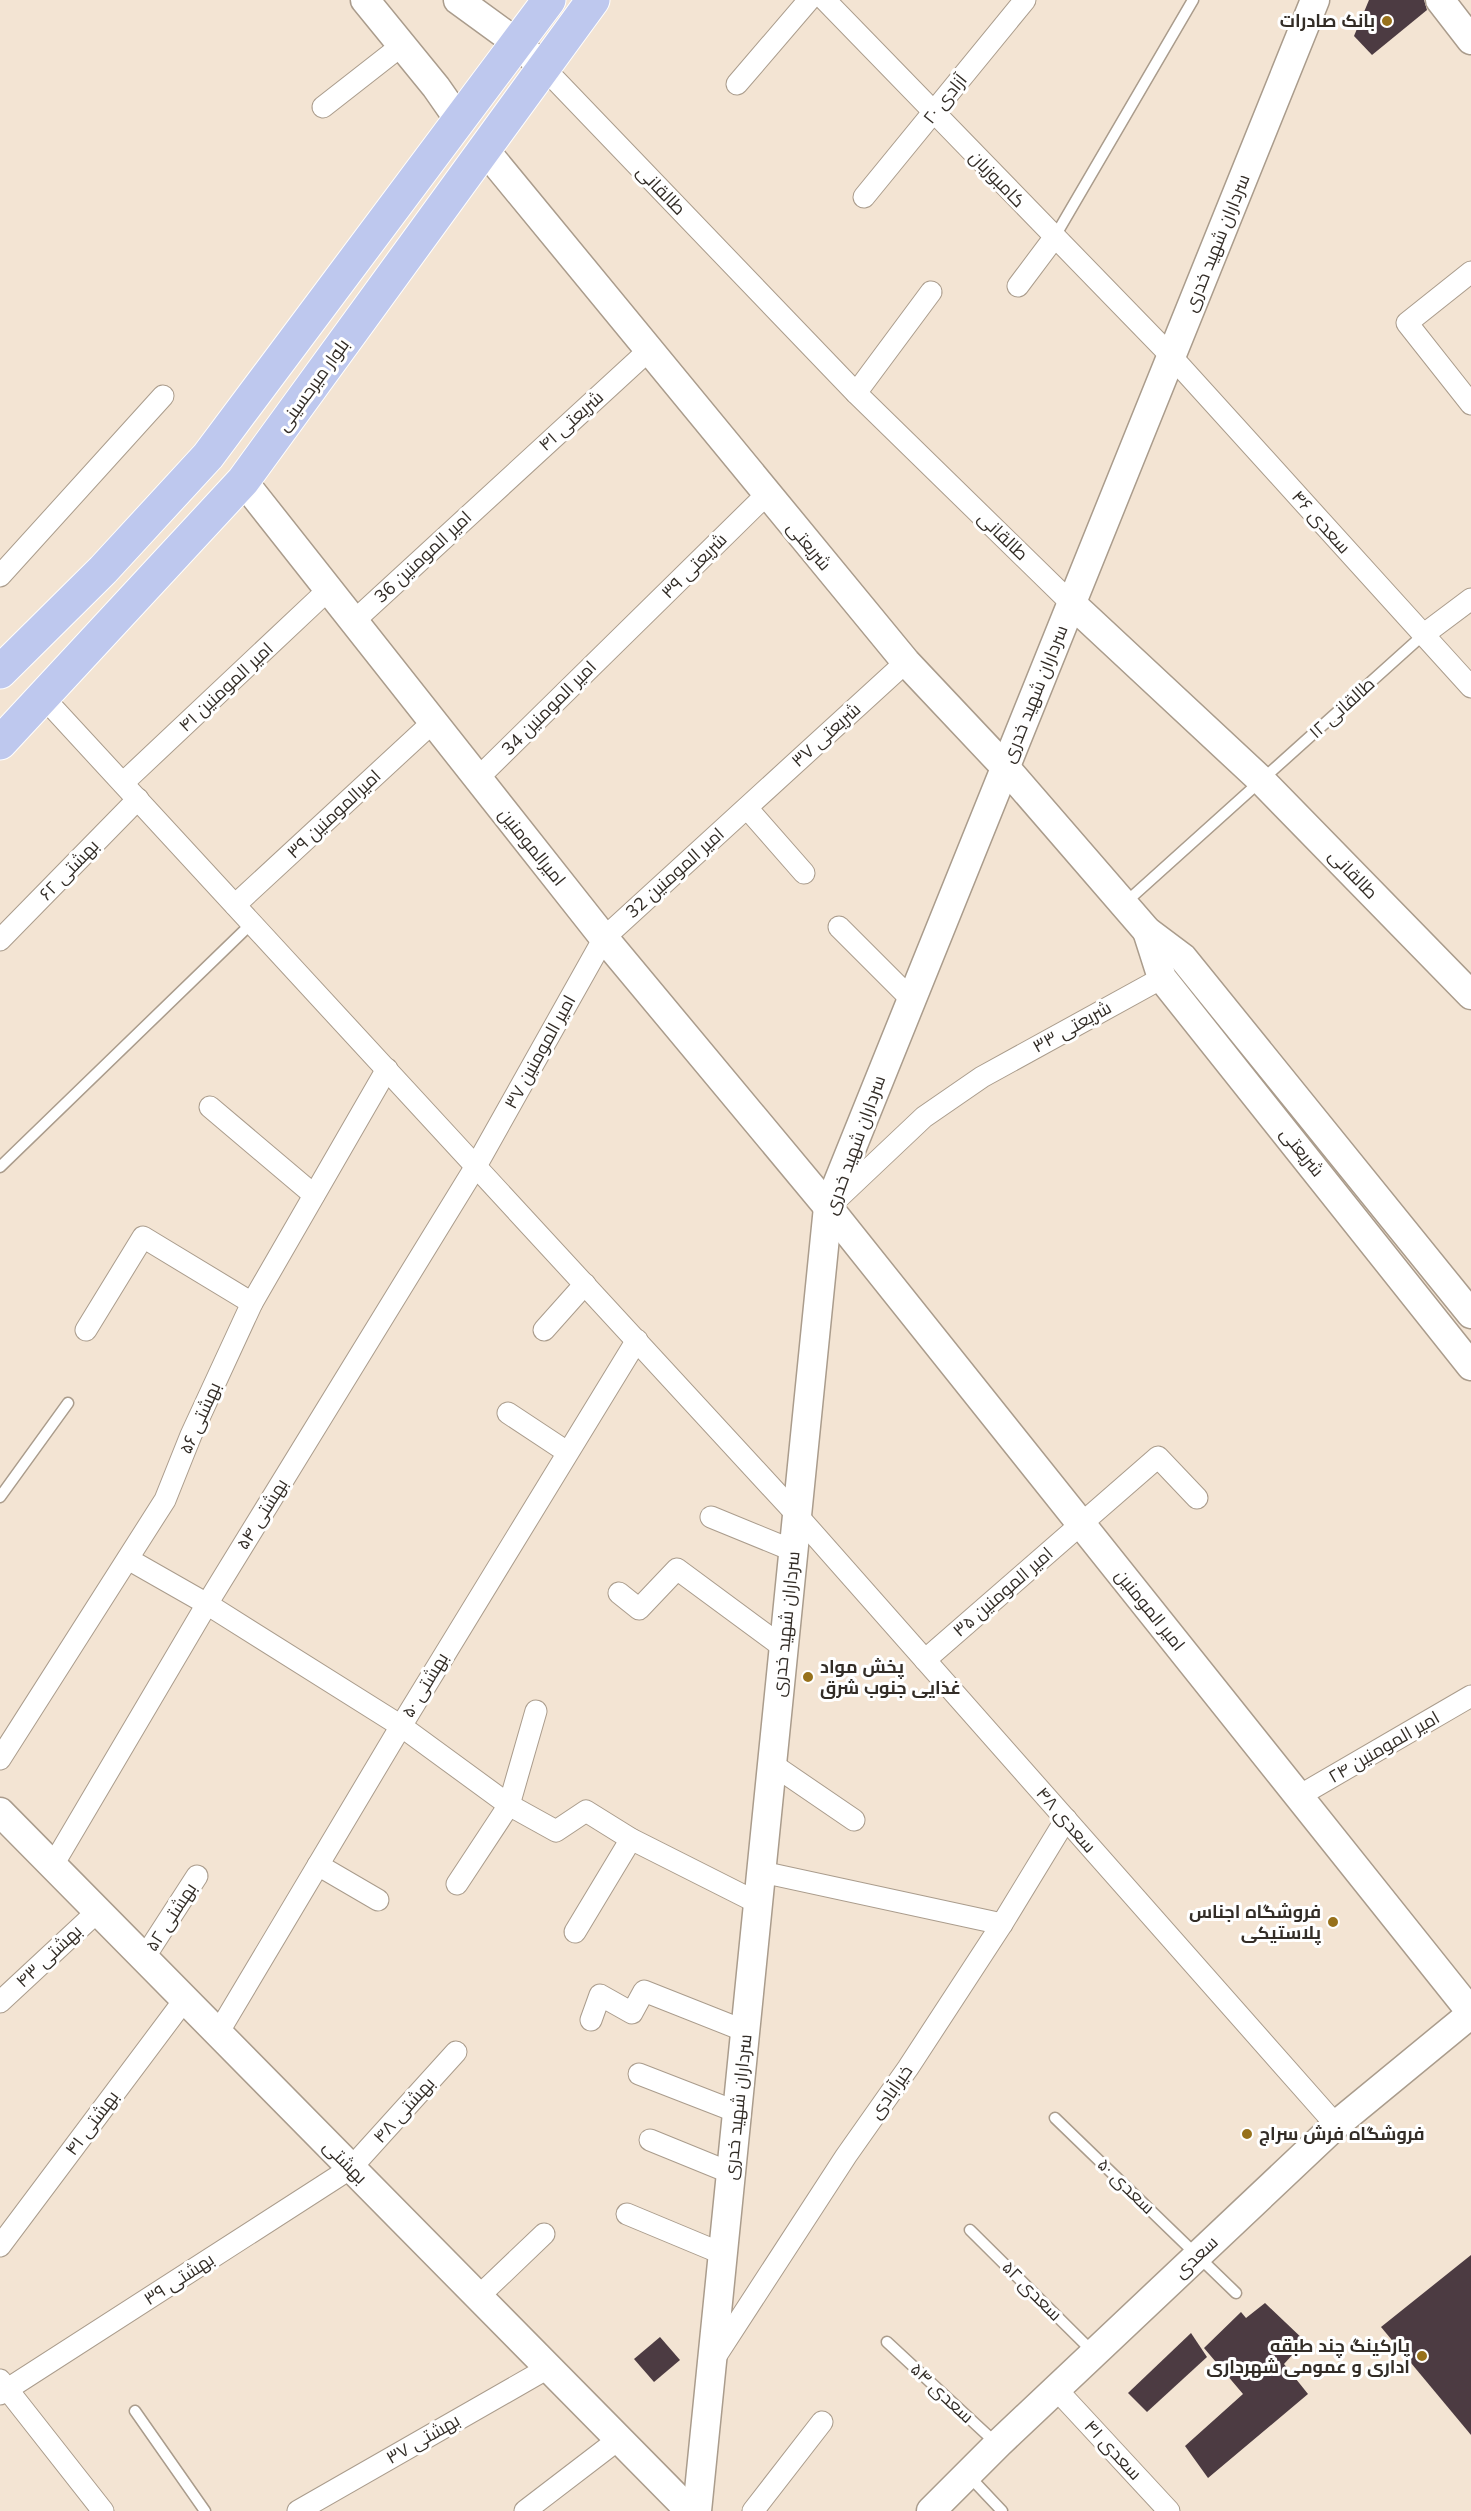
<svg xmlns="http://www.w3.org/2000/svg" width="1471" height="2511" font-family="'Nunito Sans',Cairo,sans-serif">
<rect width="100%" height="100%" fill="#f3e4d3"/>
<g fill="#4c3b42">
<path d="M 1369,0 L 1424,0 L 1427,10 L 1372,55 L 1354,36 Z"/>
<path d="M 1471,2255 L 1471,2435 L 1381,2327 Z"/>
<path d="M 1265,2303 L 1305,2341 L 1284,2364 L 1308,2394 L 1208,2478 L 1185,2446 L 1243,2394 L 1204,2348 L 1241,2312 L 1246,2318 Z"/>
<path d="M 1191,2333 L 1207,2357 L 1147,2412 L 1128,2393 Z"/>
<path d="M 660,2337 L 680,2360 L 654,2382 L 634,2359 Z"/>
</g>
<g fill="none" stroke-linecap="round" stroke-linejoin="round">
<g stroke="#aa9c8c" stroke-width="13">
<g id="lane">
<path d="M 1054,238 L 1193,0"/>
<path d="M 1125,903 L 1423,635"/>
<path d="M 0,1167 L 252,923"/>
<path d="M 0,1497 L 68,1403"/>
<path d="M 1055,2118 L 1236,2293"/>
<path d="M 970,2230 L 1093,2352"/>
<path d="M 887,2342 L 997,2444"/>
<path d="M 135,2411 L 205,2511"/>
<path d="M 969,2476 L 1002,2511"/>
</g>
</g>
<g stroke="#aa9c8c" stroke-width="23">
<g id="street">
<path d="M 825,0 L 1171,356 L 1471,687"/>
<path d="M 544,68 L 856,393 L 1071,603"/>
<path d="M 737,84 L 809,0"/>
<path d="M 323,107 L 401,46"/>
<path d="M 864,197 L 1025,0"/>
<path d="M 1471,272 L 1407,323 L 1471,404"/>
<path d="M 1018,286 L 1054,238"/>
<path d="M 856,393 L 931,292"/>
<path d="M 0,576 L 163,396"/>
<path d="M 353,622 L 648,351"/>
<path d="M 1423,635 L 1471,599"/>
<path d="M 44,698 L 797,1515 L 1336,2125"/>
<path d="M 477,779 L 766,495"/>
<path d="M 123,783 L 328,590"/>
<path d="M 747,808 L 804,873"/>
<path d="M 235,905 L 432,723"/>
<path d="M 839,927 L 912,1000"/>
<path d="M 0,940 L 138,799"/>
<path d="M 210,1107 L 314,1195"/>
<path d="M 833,1203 L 924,1117 L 982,1077 L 1162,978"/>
<path d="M 86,1330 L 143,1237 L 252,1303"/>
<path d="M 544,1330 L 585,1284"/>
<path d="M 508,1413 L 567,1452"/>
<path d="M 711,1517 L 794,1551"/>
<path d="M 128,1559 L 207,1604 L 401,1726 L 509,1805 L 556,1831 L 586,1811 L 631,1839 L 758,1903"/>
<path d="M 619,1593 L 639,1609 L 677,1569 L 784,1648"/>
<path d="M 925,1660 L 1158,1457 L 1197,1498"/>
<path d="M 0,1759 L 165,1500 L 191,1435 L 252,1303 L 387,1069"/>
<path d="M 772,1764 L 854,1820"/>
<path d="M 1299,1796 L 1471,1696"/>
<path d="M 53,1865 L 207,1604 L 476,1166 L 604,938 L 906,662"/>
<path d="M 318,1865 L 378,1900"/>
<path d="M 762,1872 L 1002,1924"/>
<path d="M 457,1884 L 509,1805 L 536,1711"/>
<path d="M 575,1932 L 631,1839"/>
<path d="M 144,1958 L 197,1876"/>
<path d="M 0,2002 L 98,1911"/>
<path d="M 591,2020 L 600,1995 L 632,2013 L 644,1991 L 745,2031"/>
<path d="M 218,2033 L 401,1726 L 637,1340"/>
<path d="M 639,2074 L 737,2112"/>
<path d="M 650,2140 L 731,2173"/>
<path d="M 627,2214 L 723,2254"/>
<path d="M 0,2246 L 185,1999"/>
<path d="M 478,2297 L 544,2234"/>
<path d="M 714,2359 L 846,2156 L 908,2068 L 1002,1924 L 1066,1819"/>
<path d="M 0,2380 L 103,2511"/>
<path d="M 1056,2389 L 1169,2511"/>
<path d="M 0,2394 L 351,2168 L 456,2052"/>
<path d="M 298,2511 L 548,2368"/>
<path d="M 525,2511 L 619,2439"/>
<path d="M 753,2511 L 822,2422"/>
</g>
</g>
<g stroke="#aa9c8c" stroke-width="31">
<g id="secondary">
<path d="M 365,0 L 436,87 L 459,120"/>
<path d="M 458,0 L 517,43 L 544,68"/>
<path d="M 1440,0 L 1471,40"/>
<path d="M 484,149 L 906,662 L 1005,767 L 1147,931 L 1183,958 L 1471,1314"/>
<path d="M 243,481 L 604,938 L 828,1207 L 1471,2012"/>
<path d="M 1071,603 L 1261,780 L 1471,995"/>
<path d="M 1147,931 L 1162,978 L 1471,1366"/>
<path d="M 0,1812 L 690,2511"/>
<path d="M 697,2511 L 828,1207 L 1315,0"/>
<path d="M 931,2511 L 998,2444 L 1336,2125 L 1471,2014"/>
</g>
</g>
<g stroke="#fff" stroke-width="35">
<g id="primary">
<path d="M 0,672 L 103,570 L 208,456 L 549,0"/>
<path d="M 0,743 L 243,481 L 593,0"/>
</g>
</g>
<use href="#lane" stroke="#fff" stroke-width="10"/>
<use href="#street" stroke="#fff" stroke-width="21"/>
<use href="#secondary" stroke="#fff" stroke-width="28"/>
<use href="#primary" stroke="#bec8ee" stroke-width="33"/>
</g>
<g fill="#97711b" stroke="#fff" stroke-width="2">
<circle cx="1387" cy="21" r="6"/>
<circle cx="808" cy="1677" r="6"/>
<circle cx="1333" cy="1922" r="6"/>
<circle cx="1247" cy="2134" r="6"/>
<circle cx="1422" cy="2356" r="6"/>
</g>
<g text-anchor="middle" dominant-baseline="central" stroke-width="6" stroke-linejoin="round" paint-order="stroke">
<g font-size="18" font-weight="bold" fill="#332d27" stroke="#fff" text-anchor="end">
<text x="1375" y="21">بانک صادرات</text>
<text x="820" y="1667" text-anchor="start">پخش مواد<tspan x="820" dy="21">غذایی جنوب شرق</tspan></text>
<text x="1321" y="1912">فروشگاه اجناس<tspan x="1321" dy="21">پلاستیکی</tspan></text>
<text x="1259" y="2134" text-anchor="start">فروشگاه فرش سراج</text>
<text x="1410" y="2346">پارکینگ چند طبقه<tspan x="1410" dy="21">اداری و عمومی شهرداری</tspan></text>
</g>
<g font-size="18" fill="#332d27" stroke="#fff">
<text transform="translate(945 99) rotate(-51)">آزادی ۲۰</text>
<text transform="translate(997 179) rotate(46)">کامبوزیان</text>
<text transform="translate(661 190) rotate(46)">طالقانی</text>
<text transform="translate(1217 243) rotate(-68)">سرداران شهید خدری</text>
<text transform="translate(313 385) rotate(-54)">بلوار میرحسینی</text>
<text transform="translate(571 421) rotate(-42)">شریعتی ۴۱</text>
<text transform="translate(1321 522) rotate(48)">سعدی ۴۶</text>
<text transform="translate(1003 536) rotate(44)">طالقانی</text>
<text transform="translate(809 546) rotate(50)">شریعتی</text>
<text transform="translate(423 557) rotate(-43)">امیر المومنین 36</text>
<text transform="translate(694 566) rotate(-45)">شریعتی ۳۹</text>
<text transform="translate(226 687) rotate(-43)">امیر المومنین ۴۱</text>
<text transform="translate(1035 694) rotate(-68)">سرداران شهید خدری</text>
<text transform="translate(549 708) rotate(-45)">امیر المومنین 34</text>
<text transform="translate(1342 708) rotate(-42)">طالقانی ۱۲</text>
<text transform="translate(826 735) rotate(-42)">شریعتی ۳۷</text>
<text transform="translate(334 814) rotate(-43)">امیرالمومنین ۳۹</text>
<text transform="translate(532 847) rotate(51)">امیرالمومنین</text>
<text transform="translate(69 870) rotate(-46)">بهشتی ۶۲</text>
<text transform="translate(675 873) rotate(-42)">امیر المومنین 32</text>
<text transform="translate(1353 874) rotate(46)">طالقانی</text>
<text transform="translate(1072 1027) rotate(-29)">شریعتی ۳۳</text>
<text transform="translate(540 1052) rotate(-61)">امیر المومنین ۳۷</text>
<text transform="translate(855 1145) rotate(-70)">سرداران شهید خدری</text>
<text transform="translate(1302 1152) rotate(51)">شریعتی</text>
<text transform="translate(200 1418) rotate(-66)">بهشتی ۵۶</text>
<text transform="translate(262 1514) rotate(-58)">بهشتی ۵۴</text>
<text transform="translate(1003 1592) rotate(-41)">امیر المومنین ۳۵</text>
<text transform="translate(1150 1610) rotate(51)">امیر المومنین</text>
<text transform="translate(786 1624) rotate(-84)">سرداران شهید خدری</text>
<text transform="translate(425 1685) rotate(-59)">بهشتی ۵۰</text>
<text transform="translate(1384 1747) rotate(-30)">امیر المومنین ۲۴</text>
<text transform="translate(1066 1820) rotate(49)">سعدی ۴۸</text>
<text transform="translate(171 1917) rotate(-57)">بهشتی ۵۲</text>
<text transform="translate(49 1956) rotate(-43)">بهشتی ۴۳</text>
<text transform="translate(891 2092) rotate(-55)">خیرآبادی</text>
<text transform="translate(738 2107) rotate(-84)">سرداران شهید خدری</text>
<text transform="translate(404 2110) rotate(-48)">بهشتی ۴۸</text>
<text transform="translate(92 2123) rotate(-53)">بهشتی ۴۱</text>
<text transform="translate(345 2162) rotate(45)">بهشتی</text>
<text transform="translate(1126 2186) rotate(44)">سعدی ۵۰</text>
<text transform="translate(1196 2257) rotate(-43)">سعدی</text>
<text transform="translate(179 2279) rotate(-33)">بهشتی ۳۹</text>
<text transform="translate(1032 2291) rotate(45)">سعدی ۵۲</text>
<text transform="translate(942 2393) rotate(43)">سعدی ۵۴</text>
<text transform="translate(423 2439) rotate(-30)">بهشتی ۳۷</text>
<text transform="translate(1113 2450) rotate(47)">سعدی ۴۱</text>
</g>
</g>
</svg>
